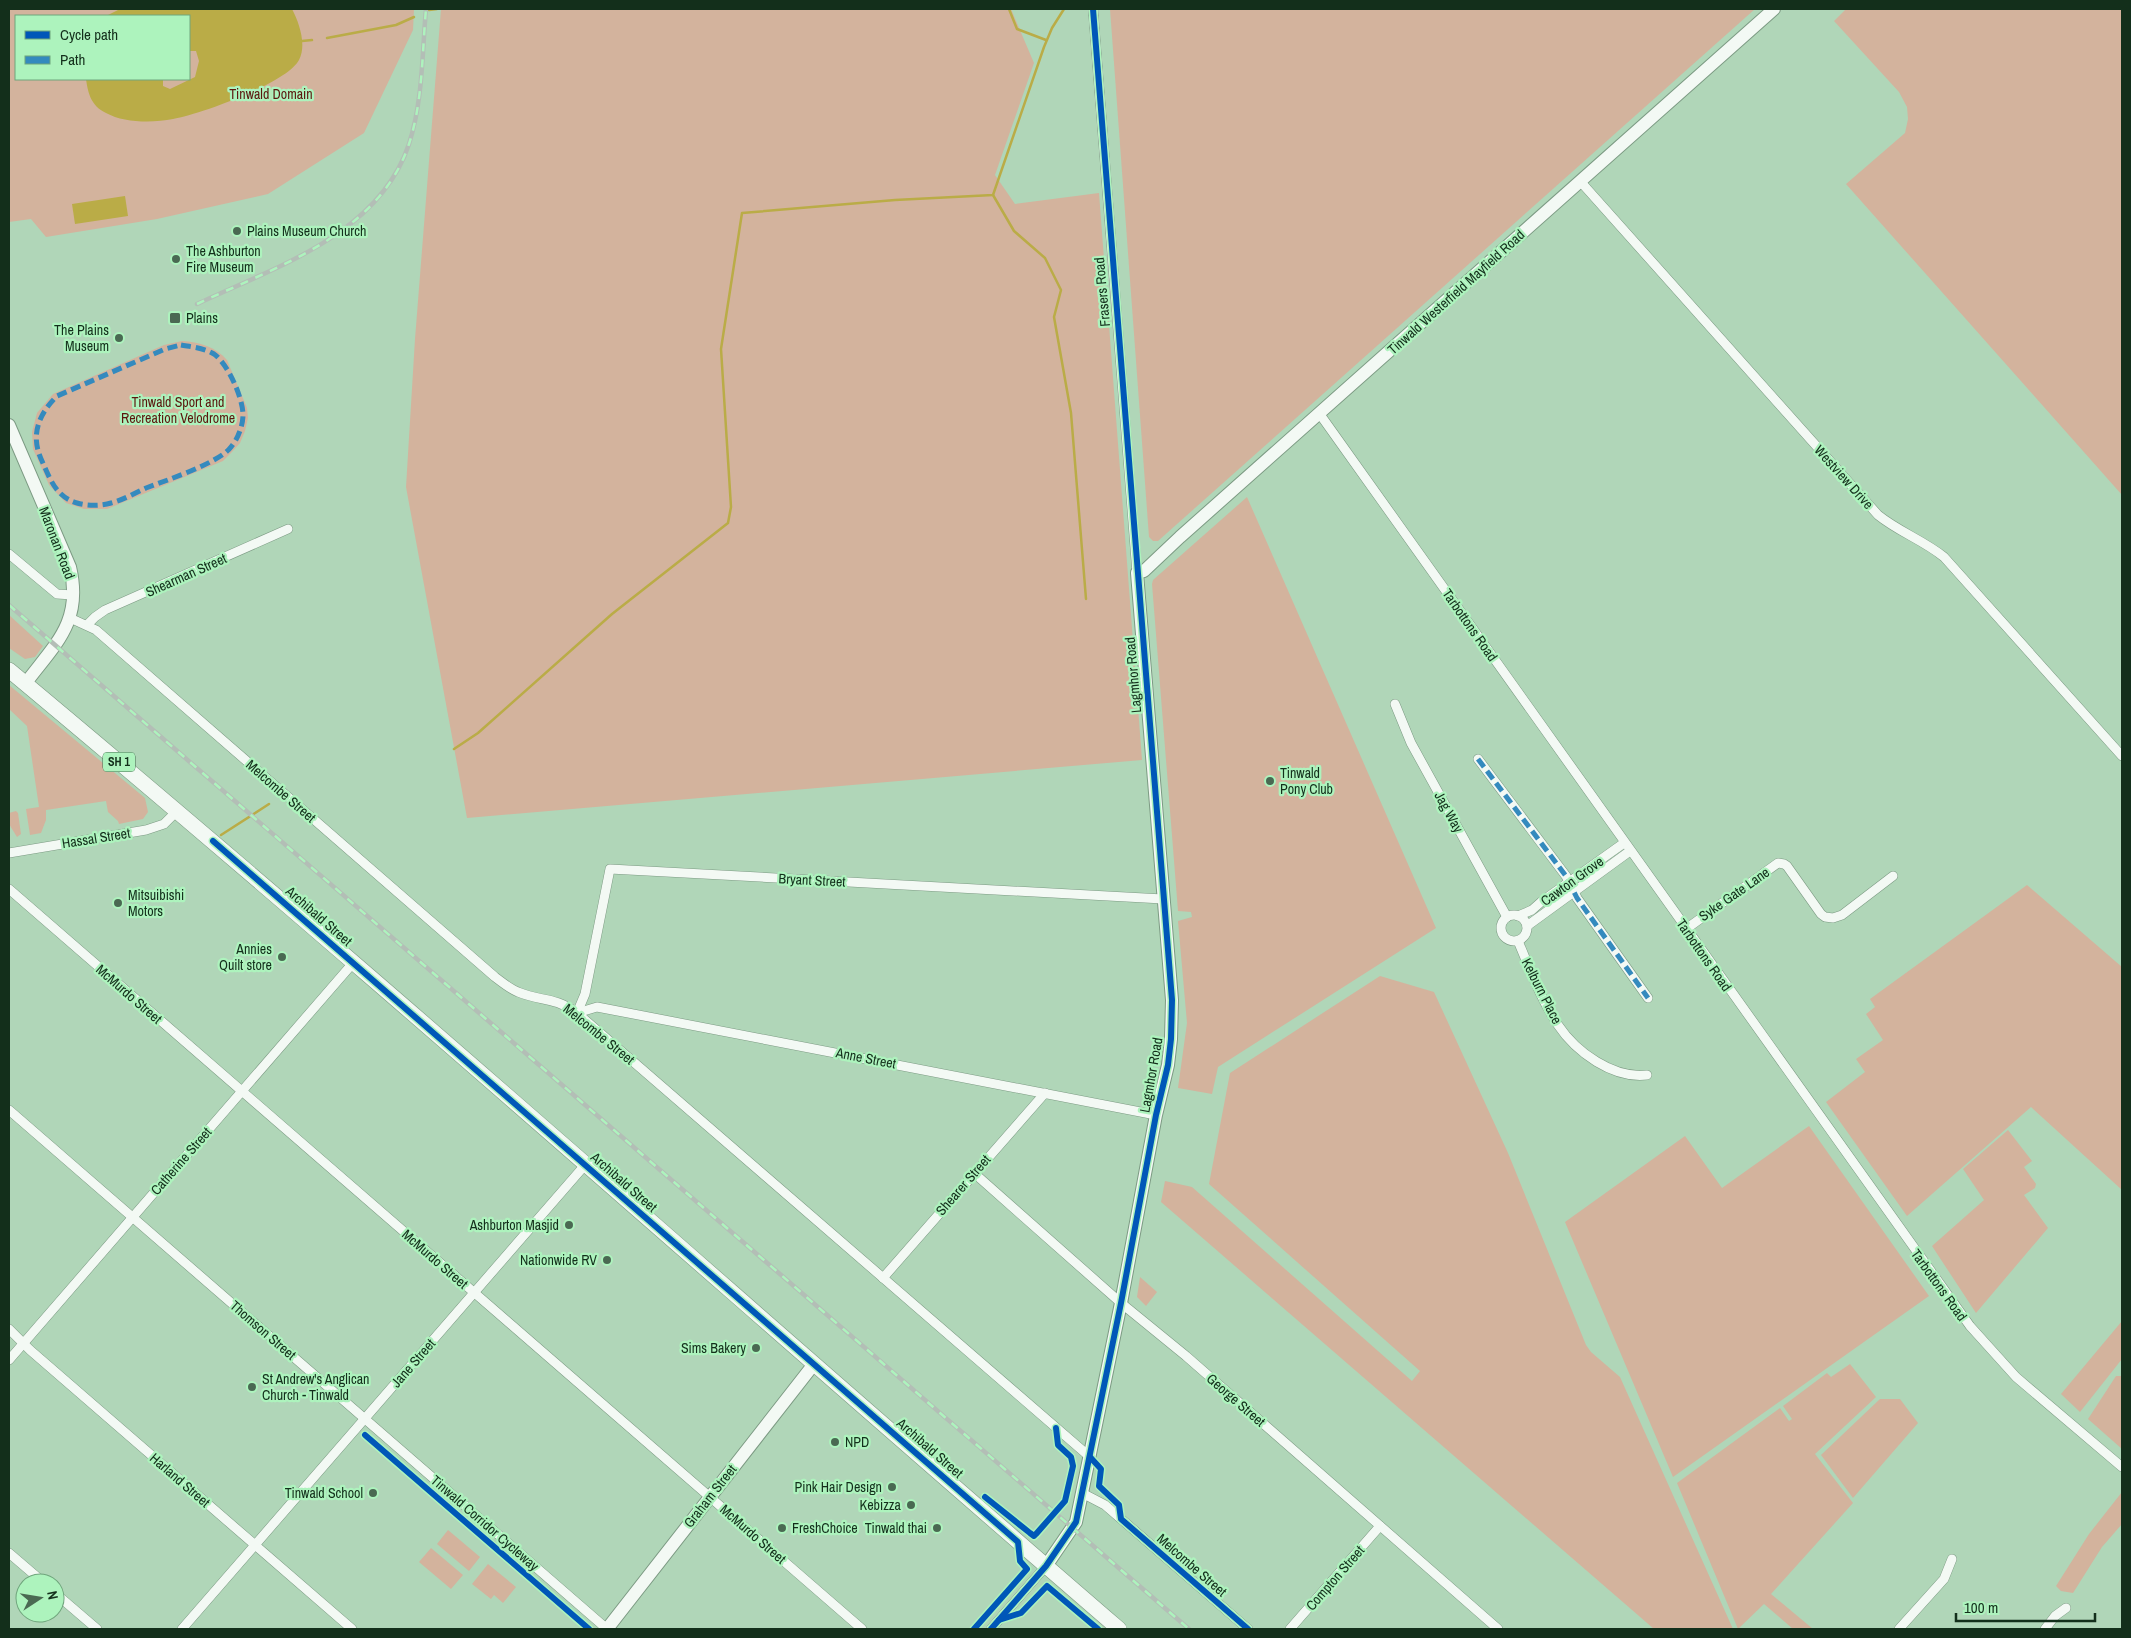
<svg xmlns="http://www.w3.org/2000/svg" width="2131" height="1638" font-family="'Archivo Narrow',sans-serif">
<rect width="100%" height="100%" fill="#b0d6b8"/>
<g fill="#d3b39d" fill-rule="evenodd">
<path d="M 9,9 L 414,9 L 413,30 L 364,133 L 268,194 L 157,219 L 46,237 L 31,219 L 9,222 ZM 16,16 L 189,16 L 189,79 L 16,79 Z"/>
<path d="M 441,9 L 1011,9 L 1034,63 L 995,175 L 1015,204 L 1099,193 L 1142,760 L 467,818 L 406,487 L 415,339 Z"/>
<path d="M 1110,9 L 1755,9 L 1158,541 L 1153,541 L 1149,537 Z"/>
<path d="M 1846,9 L 2122,9 L 2122,495 L 1846,184 L 1905,133 L 1908,119 L 1907,107 L 1899,92 L 1834,21 Z"/>
<path d="M 182,341 C 199,342 216,347 227,360 L 247,408 L 248,418 L 245,431 L 240,443 L 231,453 L 223,461 L 107,509 L 84,509 L 66,503 L 49,485 L 33,449 L 32,432 L 37,413 L 53,394 L 164,345 Z"/>
<path d="M 1247,497 L 1436,928 L 1218,1067 L 1212,1094 L 1178,1088 L 1187,1023 L 1178,921 L 1192,917 L 1191,912 L 1178,911 L 1152,584 L 1153,580 Z"/>
<path d="M 9,615 L 43,646 L 35,657 L 25,659 L 9,648 Z"/>
<path d="M 9,685 L 145,798 L 148,812 L 143,819 L 119,824 L 118,821 L 108,812 L 106,801 L 46,810 L 46,820 L 41,833 L 30,835 L 26,809 L 39,807 L 27,726 L 9,709 Z"/>
<path d="M 16,811 L 18,813 L 21,834 L 17,837 L 9,824 L 9,813 Z"/>
<path d="M 2027,885 L 2122,967 L 2122,1190 L 2031,1107 L 1907,1216 L 1826,1102 L 1865,1072 L 1856,1059 L 1883,1040 L 1866,1014 L 1875,1007 L 1870,999 Z"/>
<path d="M 1380,976 L 1434,992 L 1508,1153 L 1586,1345 L 1591,1352 L 1620,1377 L 1733,1629 L 1654,1629 L 1161,1202 L 1165,1181 L 1192,1187 L 1412,1381 L 1420,1371 L 1209,1184 L 1230,1073 Z"/>
<path d="M 1809,1126 L 1929,1296 L 1673,1477 L 1565,1222 L 1685,1136 L 1722,1188 Z"/>
<path d="M 2008,1130 L 2032,1161 L 2024,1167 L 2036,1184 L 2035,1188 L 2024,1195 L 2048,1228 L 1976,1313 L 1932,1246 L 1984,1200 L 1963,1169 Z"/>
<path d="M 1140,1277 L 1157,1292 L 1146,1306 L 1137,1297 Z"/>
<path d="M 2122,1321 L 2122,1359 L 2080,1412 L 2061,1394 Z"/>
<path d="M 1850,1364 L 1876,1397 L 1815,1454 L 1853,1503 L 1771,1594 L 1813,1629 L 1793,1629 L 1764,1604 L 1738,1629 L 1677,1483 L 1780,1408 L 1789,1421 L 1792,1419 L 1783,1406 L 1827,1373 L 1831,1377 Z"/>
<path d="M 2116,1376 L 2122,1376 L 2122,1449 L 2088,1419 Z"/>
<path d="M 1880,1399 L 1900,1399 L 1918,1423 L 1853,1498 L 1821,1455 Z"/>
<path d="M 2122,1492 L 2122,1524 L 2102,1547 L 2073,1593 L 2061,1591 L 2056,1586 L 2089,1534 Z"/>
<path d="M 448,1530 L 480,1557 L 469,1571 L 437,1544 Z"/>
<path d="M 431,1548 L 463,1575 L 451,1589 L 419,1562 Z"/>
<path d="M 488,1564 L 516,1587 L 503,1603 L 494,1595 L 491,1599 L 472,1584 Z"/>
</g>
<g fill="#baac47">
<path d="M 120,9 L 292,9 C 299,22 307,45 299,60 C 287,83 201,114 173,119 C 153,123 124,123 106,113 C 91,106 88,93 86,79 L 163,79 L 163,86 L 170,89 L 195,77 L 199,61 L 196,51 L 189,51 L 189,16 L 106,16 Z"/>
<path d="M 125,196 L 128,216 L 75,224 L 72,204 Z"/>
</g>
<g fill="none" stroke-linecap="round" stroke-linejoin="round">
<g stroke="#baac47" stroke-width="2.5">
<path d="M 1009,9 L 1017,29 L 1046,40"/>
<path d="M 429,10 L 437,9"/>
<path d="M 327,38 L 396,25 L 414,17"/>
<path d="M 302,41 L 312,40"/>
<path d="M 993,195 L 1014,231 L 1045,258 L 1061,290 L 1054,317 L 1071,413 L 1086,599"/>
<path d="M 454,749 L 478,733 L 612,614 L 728,523 L 731,507 L 721,349 L 742,213 L 895,200 L 993,195 L 1044,47 L 1052,28 L 1064,9"/>
<path d="M 221,835 L 269,804"/>
</g>
<g stroke="#7c9a83" stroke-width="10">
<g id="street">
<path d="M 1093,9 L 1137,573"/>
<path d="M 1580,181 L 1878,515 C 1899,532 1923,540 1944,557 L 2122,756"/>
<path d="M 1319,413 L 1970,1326 L 2016,1377 L 2122,1467"/>
<path d="M 9,554 L 57,594 L 73,595"/>
<path d="M 70,618 L 96,630 L 495,977 C 503,983 510,989 518,992 C 542,1002 553,996 577,1013 L 1090,1457"/>
<path d="M 87,625 L 95,617 L 105,610 L 288,529"/>
<path d="M 1395,704 L 1411,743 L 1507,917"/>
<path d="M 1478,759 L 1566,876 L 1577,898 L 1648,998"/>
<path d="M 9,853 L 146,830 L 164,824 L 177,811"/>
<path d="M 9,889 L 862,1629"/>
<circle cx="1514" cy="928" r="13"/>
<path d="M 1518,916 L 1532,910 L 1541,902 L 1624,843"/>
<path d="M 1527,926 L 1630,851"/>
<path d="M 1686,929 L 1778,863 L 1784,864 L 1787,866 L 1821,914 L 1825,917 L 1833,918 L 1842,915 L 1893,876"/>
<path d="M 1518,941 C 1530,969 1541,1000 1558,1025 C 1576,1052 1613,1079 1647,1075"/>
<path d="M 577,1013 L 585,994 L 610,869 L 1163,899"/>
<path d="M 577,1013 L 597,1007 L 1156,1115"/>
<path d="M 9,1110 L 607,1629"/>
<path d="M 974,1173 L 1121,1303 L 1186,1356 L 1498,1629"/>
<path d="M 883,1278 L 1045,1093"/>
<path d="M 9,1329 L 30,1350 L 352,1629"/>
<path d="M 9,1360 L 353,963"/>
<path d="M 1082,1493 L 1105,1505 L 1248,1629"/>
<path d="M 9,1553 L 44,1583"/>
<path d="M 55,1593 L 97,1629"/>
<path d="M 182,1629 L 585,1165"/>
<path d="M 991,1629 L 1046,1566"/>
<path d="M 1290,1629 L 1380,1526"/>
<path d="M 1899,1629 L 1944,1579 L 1952,1559"/>
<path d="M 2045,1629 L 2055,1616 L 2066,1608"/>
</g>
</g>
<g stroke="#7c9a83" stroke-width="14">
<g id="secondary">
<path d="M 9,425 L 70,567 C 83,622 55,644 25,684"/>
<path d="M 1046,1566 L 1076,1522 L 1121,1303 L 1156,1115 L 1168,1065 L 1171,1039 L 1172,1000 L 1137,573 L 1144,571 L 1180,537 L 1774,9"/>
<path d="M 607,1629 L 814,1364"/>
</g>
</g>
<g stroke="#7c9a83" stroke-width="16">
<path id="highway" d="M 9,670 C 385,983 749,1310 1119,1629"/>
</g>
<use href="#street" stroke="#f3f9f4" stroke-width="9"/>
<use href="#secondary" stroke="#f3f9f4" stroke-width="12"/>
<use href="#highway" stroke="#f3f9f4" stroke-width="15"/>
<g stroke="#b3beb6" stroke-width="4.5">
<g id="rail">
<path d="M 197,304 C 275,267 379,235 409,144 C 423,101 422,53 426,9"/>
<path d="M 9,605 L 1189,1629"/>
</g>
</g>
<use href="#rail" stroke="#adf3bd" stroke-width="2.5" stroke-dasharray="8" stroke-linecap="butt"/>
<g stroke="#348abe" stroke-width="5" stroke-dasharray="10 5" stroke-linecap="butt">
<path d="M 181,345 C 192,347 204,348 214,354 C 228,364 243,398 243,415 C 243,425 238,439 231,447 C 219,463 167,480 146,488 C 135,493 123,500 111,503 C 101,506 87,506 77,503 C 56,497 50,479 42,461 C 30,436 38,415 57,396 L 165,349 Z"/>
<path d="M 1478,759 L 1566,876 L 1577,898 L 1648,998"/>
</g>
<g stroke="#adf3bd" stroke-width="9">
<g id="cycleway">
<path d="M 213,841 L 1018,1542 L 1020,1561 L 1027,1569 L 974,1629"/>
<path d="M 365,1435 L 589,1629"/>
<path d="M 1090,1457 L 1101,1469 L 1099,1486 L 1119,1505 L 1121,1519 L 1248,1629"/>
<path d="M 985,1497 L 1030,1533 L 1034,1536 L 1036,1534 L 1065,1501 L 1073,1466 L 1071,1457 L 1058,1445 L 1056,1428"/>
<path d="M 999,1620 L 1021,1613 L 1047,1586 L 1098,1629"/>
<path d="M 991,1629 L 1046,1566 L 1076,1522 L 1121,1303 L 1156,1115 L 1168,1065 L 1171,1039 L 1172,1000 L 1093,9"/>
</g>
</g>
<use href="#cycleway" stroke="#0057b8" stroke-width="6"/>
</g>
<g fill="#4a6952" stroke="#adf3bd" stroke-width="2">
<circle cx="237" cy="231" r="5"/>
<circle cx="176" cy="259" r="5"/>
<rect x="169" y="312" width="12" height="12" rx="2.5"/>
<circle cx="119" cy="338" r="5"/>
<circle cx="1270" cy="781" r="5"/>
<circle cx="118" cy="903" r="5"/>
<circle cx="282" cy="957" r="5"/>
<circle cx="569" cy="1225" r="5"/>
<circle cx="607" cy="1260" r="5"/>
<circle cx="756" cy="1348" r="5"/>
<circle cx="252" cy="1387" r="5"/>
<circle cx="835" cy="1442" r="5"/>
<circle cx="892" cy="1487" r="5"/>
<circle cx="373" cy="1493" r="5"/>
<circle cx="911" cy="1505" r="5"/>
<circle cx="782" cy="1528" r="5"/>
<circle cx="937" cy="1528" r="5"/>
</g>
<g text-anchor="middle" dominant-baseline="central" stroke-width="4.5" stroke-linejoin="round" paint-order="stroke">
<rect fill="#adf3bd" stroke="#416a4c" stroke-width="1" x="103" y="752.5" width="32" height="19" rx="4"/>
<g font-size="12" font-weight="bold" fill="#132f1b">
<text x="119" y="762">SH 1</text>
</g>
<g font-size="14" fill="#5b170e" stroke="#adf3bd">
<text x="271" y="94">Tinwald Domain</text>
<text x="178" y="402">Tinwald Sport and<tspan x="178" dy="16">Recreation Velodrome</tspan></text>
</g>
<g font-size="14" fill="#132f1b" stroke="#adf3bd" text-anchor="end">
<text x="247" y="231" text-anchor="start">Plains Museum Church</text>
<text x="186" y="251" text-anchor="start">The Ashburton<tspan x="186" dy="16">Fire Museum</tspan></text>
<text x="186" y="318" text-anchor="start">Plains</text>
<text x="109" y="330">The Plains<tspan x="109" dy="16">Museum</tspan></text>
<text x="1280" y="773" text-anchor="start">Tinwald<tspan x="1280" dy="16">Pony Club</tspan></text>
<text x="128" y="895" text-anchor="start">Mitsuibishi<tspan x="128" dy="16">Motors</tspan></text>
<text x="272" y="949">Annies<tspan x="272" dy="16">Quilt store</tspan></text>
<text x="559" y="1225">Ashburton Masjid</text>
<text x="597" y="1260">Nationwide RV</text>
<text x="746" y="1348">Sims Bakery</text>
<text x="262" y="1379" text-anchor="start">St Andrew's Anglican<tspan x="262" dy="16">Church - Tinwald</tspan></text>
<text x="845" y="1442" text-anchor="start">NPD</text>
<text x="882" y="1487">Pink Hair Design</text>
<text x="363" y="1493">Tinwald School</text>
<text x="901" y="1505">Kebizza</text>
<text x="792" y="1528" text-anchor="start">FreshChoice</text>
<text x="927" y="1528">Tinwald thai</text>
</g>
<g font-size="14" fill="#132f1b" stroke="#adf3bd">
<text transform="translate(1102 292) rotate(-95)">Frasers Road</text>
<text transform="translate(1456 292) rotate(-42)">Tinwald Westerfield Mayfield Road</text>
<text transform="translate(1844 477) rotate(48)">Westview Drive</text>
<text transform="translate(57 543) rotate(69)">Maronan Road</text>
<text transform="translate(186 575) rotate(-24)">Shearman Street</text>
<text transform="translate(1470 625) rotate(55)">Tarbottons Road</text>
<text transform="translate(1133 675) rotate(-95)">Lagmhor Road</text>
<text transform="translate(281 791) rotate(41)">Melcombe Street</text>
<text transform="translate(1449 812) rotate(61)">Jag Way</text>
<text transform="translate(96 838) rotate(-9)">Hassal Street</text>
<text transform="translate(812 880) rotate(3)">Bryant Street</text>
<text transform="translate(1572 881) rotate(-36)">Cawton Grove</text>
<text transform="translate(1734 894) rotate(-35)">Syke Gate Lane</text>
<text transform="translate(319 916) rotate(41)">Archibald Street</text>
<text transform="translate(1704 955) rotate(55)">Tarbottons Road</text>
<text transform="translate(1542 991) rotate(63)">Kelburn Place</text>
<text transform="translate(129 994) rotate(41)">McMurdo Street</text>
<text transform="translate(599 1034) rotate(39)">Melcombe Street</text>
<text transform="translate(866 1058) rotate(11)">Anne Street</text>
<text transform="translate(1151 1075) rotate(-80)">Lagmhor Road</text>
<text transform="translate(181 1161) rotate(-49)">Catherine Street</text>
<text transform="translate(624 1182) rotate(41)">Archibald Street</text>
<text transform="translate(963 1185) rotate(-49)">Shearer Street</text>
<text transform="translate(435 1259) rotate(41)">McMurdo Street</text>
<text transform="translate(1939 1285) rotate(54)">Tarbottons Road</text>
<text transform="translate(263 1330) rotate(41)">Thomson Street</text>
<text transform="translate(413 1363) rotate(-49)">Jane Street</text>
<text transform="translate(1236 1400) rotate(41)">George Street</text>
<text transform="translate(930 1448) rotate(41)">Archibald Street</text>
<text transform="translate(180 1480) rotate(41)">Harland Street</text>
<text transform="translate(710 1496) rotate(-52)">Graham Street</text>
<text transform="translate(485 1523) rotate(41)">Tinwald Corridor Cycleway</text>
<text transform="translate(753 1534) rotate(41)">McMurdo Street</text>
<text transform="translate(1192 1565) rotate(41)">Melcombe Street</text>
<text transform="translate(1335 1578) rotate(-49)">Compton Street</text>
</g>
</g>
<rect width="2131" height="1638" fill="none" stroke="#132f1b" stroke-width="20"/>
<rect x="15" y="15" width="175" height="65" fill="#adf3bd" stroke="#6fa57c"/>
<rect x="25" y="31" width="25" height="8" fill="#0057b8" stroke="#6fa57c"/>
<text x="60" y="40" font-size="15" fill="#132f1b">Cycle path</text>
<rect x="25" y="56" width="25" height="8" fill="#348abe" stroke="#6fa57c"/>
<text x="60" y="65" font-size="15" fill="#132f1b">Path</text>
<g transform="translate(40 1598) rotate(78)"><circle r="24" fill="#adf3bd" stroke="#6fa57c"/>
<path d="M0-4L9 19L0 12L-9 19Z" fill="#4a6952"/>
<text y="-8" font-size="14" font-weight="bold" text-anchor="middle" fill="#132f1b">N</text>
</g>
<path d="M1956 1613v8h139v-8" fill="none" stroke="#132f1b" stroke-width="2.5"/>
<text x="1964" y="1613" font-size="15" fill="#132f1b" stroke="#adf3bd" stroke-width="4" paint-order="stroke">100 m</text>
</svg>
